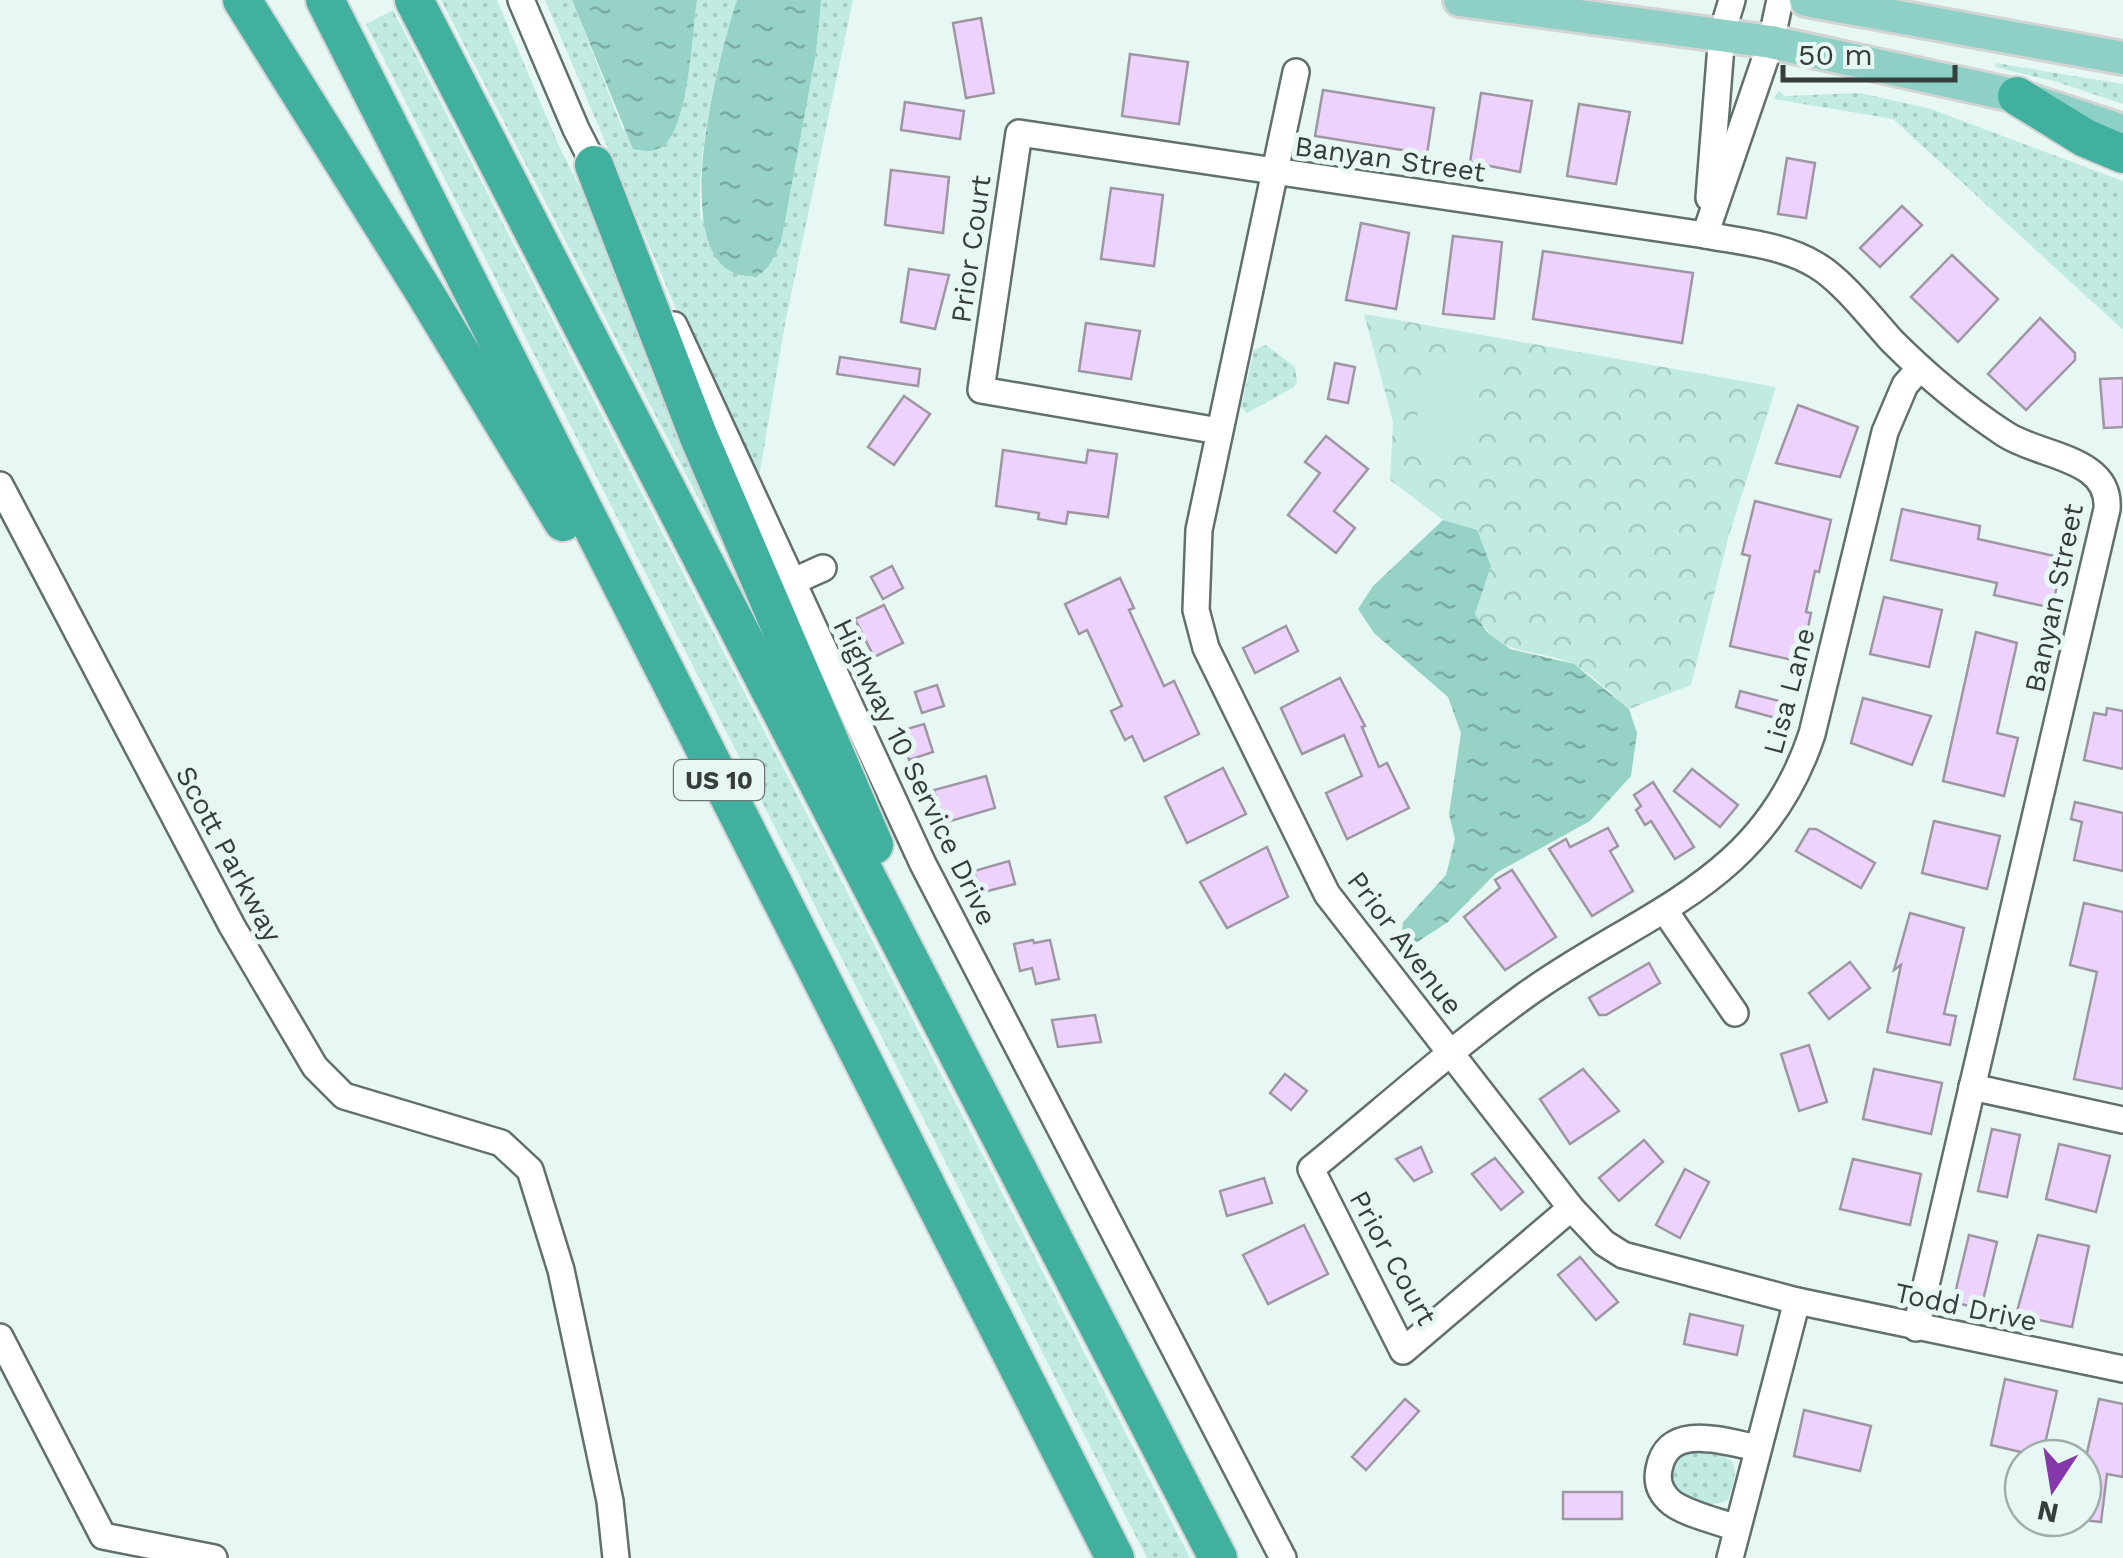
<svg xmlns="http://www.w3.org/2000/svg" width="2123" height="1558" font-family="'Work Sans',sans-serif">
<defs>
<pattern id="grass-dots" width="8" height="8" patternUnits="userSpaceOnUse" patternTransform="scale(2.5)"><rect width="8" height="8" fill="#c1ebe2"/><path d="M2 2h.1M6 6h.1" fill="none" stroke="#a6cac3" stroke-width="1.8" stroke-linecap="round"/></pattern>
<pattern id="park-crowns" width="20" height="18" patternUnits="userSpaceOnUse" patternTransform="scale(2.5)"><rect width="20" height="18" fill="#c1ebe2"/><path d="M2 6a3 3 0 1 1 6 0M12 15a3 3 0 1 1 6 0" fill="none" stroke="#a6cac3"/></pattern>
<pattern id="water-ripples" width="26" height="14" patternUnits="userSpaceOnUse" patternTransform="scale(2.5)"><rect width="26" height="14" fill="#96d2c6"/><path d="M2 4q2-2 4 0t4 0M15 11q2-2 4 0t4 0" fill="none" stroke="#7baca2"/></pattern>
</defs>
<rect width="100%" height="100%" fill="#e7f8f4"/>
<g fill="url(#grass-dots)">
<path d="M 441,0 L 497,0 L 558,144 L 613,254 L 731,538 L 721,542 Z"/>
<path d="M 545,0 L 572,0 L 623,130 L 686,85 L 697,0 L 737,0 C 717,59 695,159 701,221 L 809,90 L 816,53 L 821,0 L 853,0 L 785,324 L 757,489 L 696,356 Z"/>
<path d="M 393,10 L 1190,1558 L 1147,1558 L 366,24 Z"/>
<path d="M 1996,63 L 2123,84 L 2123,104 L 2057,82 L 1995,67 Z"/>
<path d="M 1779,91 L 1785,96 L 1860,93 L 1931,109 L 2123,181 L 2123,330 L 1893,119 L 1774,99 Z"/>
<path d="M 1266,345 L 1295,367 L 1297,381 L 1294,387 L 1247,413 L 1241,407 L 1254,350 Z"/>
<path d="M 1695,1449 C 1736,1456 1742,1460 1728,1500 C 1711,1509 1686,1502 1674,1486 C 1670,1468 1677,1455 1695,1449 Z"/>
</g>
<path fill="url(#park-crowns)" d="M 1364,314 L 1776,387 L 1729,535 L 1691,685 L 1629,709 C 1612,695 1592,673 1572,664 C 1529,645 1506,662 1475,614 L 1491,566 L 1477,531 L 1443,520 L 1390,480 L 1393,422 Z"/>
<path fill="#c1ebe2" d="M 1426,352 L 1480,359 L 1468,449 L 1414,441 Z"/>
<g fill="url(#water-ripples)">
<path d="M 572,0 L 697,0 C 692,32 689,127 663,146 C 652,153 645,151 633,149 Z"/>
<path d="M 737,0 L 821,0 L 821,3 L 816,53 L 781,242 C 773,258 767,279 746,276 C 662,267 720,50 737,0 Z"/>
<path d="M 1443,520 L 1477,530 L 1491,566 L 1475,614 L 1487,632 L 1510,649 L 1574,664 L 1629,709 L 1637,733 L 1631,776 L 1590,821 L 1496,873 L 1448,922 L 1408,948 L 1401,936 L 1403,922 L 1446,875 L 1455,839 L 1449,814 L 1461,733 L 1448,697 L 1374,633 L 1358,609 L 1373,586 Z"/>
</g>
<g fill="#edd2fd" stroke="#9e97a2" stroke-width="2.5">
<path d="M 981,18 L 994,93 L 966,98 L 953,23 Z"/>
<path d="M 1130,54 L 1188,62 L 1179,124 L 1122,116 Z"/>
<path d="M 1323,90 L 1434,108 L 1427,154 L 1315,136 Z"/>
<path d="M 1481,93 L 1532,101 L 1520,172 L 1470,162 Z"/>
<path d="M 905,102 L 964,111 L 960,139 L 901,130 Z"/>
<path d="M 1579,104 L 1630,112 L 1616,184 L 1567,176 Z"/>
<path d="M 1787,158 L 1815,163 L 1806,218 L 1778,214 Z"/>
<path d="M 891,170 L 949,177 L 943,233 L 885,225 Z"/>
<path d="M 1111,188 L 1163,195 L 1154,266 L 1101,259 Z"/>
<path d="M 1902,206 L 1922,225 L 1880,267 L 1860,248 Z"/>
<path d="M 1361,223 L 1409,233 L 1396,309 L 1346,300 Z"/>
<path d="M 1453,236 L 1502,242 L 1494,319 L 1443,314 Z"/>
<path d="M 1543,251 L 1693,273 L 1682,343 L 1533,319 Z"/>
<path d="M 1952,255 L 1998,299 L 1958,342 L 1911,297 Z"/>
<path d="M 909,269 L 949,275 L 935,329 L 901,322 Z"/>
<path d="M 2040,318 L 2075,353 L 2075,360 L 2026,410 L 1988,374 Z"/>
<path d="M 1086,323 L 1140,331 L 1131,379 L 1079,371 Z"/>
<path d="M 840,357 L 920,369 L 918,386 L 837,374 Z"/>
<path d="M 1335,363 L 1355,367 L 1348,403 L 1328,399 Z"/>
<path d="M 2123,378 L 2123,427 L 2104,428 L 2100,379 Z"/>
<path d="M 904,396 L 930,414 L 894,465 L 868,447 Z"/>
<path d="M 1798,405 L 1858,427 L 1840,477 L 1776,463 Z"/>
<path d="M 1326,436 L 1368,469 L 1334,511 L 1355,528 L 1336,553 L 1288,515 L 1320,473 L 1305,462 Z"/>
<path d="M 1003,450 L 1086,463 L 1088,450 L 1117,454 L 1108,517 L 1068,512 L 1066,524 L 1038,519 L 1039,513 L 996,506 Z"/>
<path d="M 1755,501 L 1831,520 L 1819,572 L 1815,571 L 1806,612 L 1811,613 L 1801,662 L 1730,646 L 1750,556 L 1742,554 Z"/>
<path d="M 1902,509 L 1980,526 L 1978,539 L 2063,558 L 2052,608 L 1994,595 L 1997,583 L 1891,560 Z"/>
<path d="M 892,566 L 903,588 L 883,599 L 871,577 Z"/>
<path d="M 1120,578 L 1134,608 L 1129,610 L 1164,686 L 1174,681 L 1199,734 L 1144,761 L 1132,736 L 1125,740 L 1111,711 L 1122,706 L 1087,630 L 1079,634 L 1065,604 Z"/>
<path d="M 1884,597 L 1942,610 L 1929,667 L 1870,654 Z"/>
<path d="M 884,605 L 903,643 L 874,657 L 855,619 Z"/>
<path d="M 1286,626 L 1298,651 L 1255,673 L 1243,648 Z"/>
<path d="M 1976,632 L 2017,643 L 1997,733 L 2018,738 L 2004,796 L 1943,781 Z"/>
<path d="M 1340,678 L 1365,726 L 1362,727 L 1379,767 L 1387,763 L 1409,808 L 1347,839 L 1326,793 L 1362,776 L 1344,735 L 1302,754 L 1281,708 Z"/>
<path d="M 937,685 L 944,706 L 922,713 L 915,692 Z"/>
<path d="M 1740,691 L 1791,704 L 1786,721 L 1736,707 Z"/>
<path d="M 1863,698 L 1931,716 L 1912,765 L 1851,743 Z"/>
<path d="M 2107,708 L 2123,711 L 2123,769 L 2084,760 L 2094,713 L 2106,715 Z"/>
<path d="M 924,724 L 933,752 L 909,760 L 900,731 Z"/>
<path d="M 1223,768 L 1246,814 L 1187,843 L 1165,797 Z"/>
<path d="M 1692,769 L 1738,805 L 1720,827 L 1674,791 Z"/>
<path d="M 986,776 L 995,808 L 944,823 L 934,790 Z"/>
<path d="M 1653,782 L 1694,847 L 1675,859 L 1651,821 L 1645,825 L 1636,810 L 1641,806 L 1634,795 Z"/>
<path d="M 2075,802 L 2123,813 L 2123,871 L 2074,860 L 2082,822 L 2071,819 Z"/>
<path d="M 1934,821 L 2000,836 L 1987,889 L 1922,873 Z"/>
<path d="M 1608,828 L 1618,846 L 1610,851 L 1633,891 L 1592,916 L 1549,849 L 1566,839 L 1570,847 Z"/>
<path d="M 1809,829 L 1816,829 L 1875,863 L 1861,888 L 1796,851 Z"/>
<path d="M 1267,847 L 1288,897 L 1227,928 L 1200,882 Z"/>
<path d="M 1009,861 L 1015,884 L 980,893 L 974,871 Z"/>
<path d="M 1512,870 L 1556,937 L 1505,970 L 1464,917 L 1500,888 L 1495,880 Z"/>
<path d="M 2084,903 L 2123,912 L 2123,1089 L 2074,1079 L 2097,972 L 2070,965 Z"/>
<path d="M 1910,913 L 1964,928 L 1944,1014 L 1956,1016 L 1950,1045 L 1887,1032 L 1901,965 L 1894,970 Z"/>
<path d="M 1033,940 L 1034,943 L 1050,940 L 1059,979 L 1036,984 L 1032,968 L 1020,971 L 1014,944 Z"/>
<path d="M 1850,962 L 1870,988 L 1829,1019 L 1809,993 Z"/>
<path d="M 1649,963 L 1660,983 L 1606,1015 L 1599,1015 L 1589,998 Z"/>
<path d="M 1095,1015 L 1101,1042 L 1058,1047 L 1052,1020 Z"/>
<path d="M 1809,1045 L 1827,1102 L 1799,1111 L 1781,1054 Z"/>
<path d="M 1583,1069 L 1619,1111 L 1570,1144 L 1540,1099 Z"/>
<path d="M 1874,1069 L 1942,1083 L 1931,1134 L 1863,1119 Z"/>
<path d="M 1285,1074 L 1307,1091 L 1291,1110 L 1270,1093 Z"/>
<path d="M 1992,1129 L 2020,1135 L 2007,1197 L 1978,1191 Z"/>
<path d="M 1644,1140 L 1663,1162 L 1619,1201 L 1599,1178 Z"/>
<path d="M 2059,1144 L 2110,1156 L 2096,1212 L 2046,1199 Z"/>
<path d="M 1421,1147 L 1432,1172 L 1414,1181 L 1396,1159 Z"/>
<path d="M 1495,1158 L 1523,1192 L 1501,1210 L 1472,1174 Z"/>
<path d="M 1853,1159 L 1921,1174 L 1910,1225 L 1840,1209 Z"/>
<path d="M 1685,1169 L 1709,1182 L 1680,1238 L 1656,1225 Z"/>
<path d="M 1264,1178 L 1272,1203 L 1227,1216 L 1220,1191 Z"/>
<path d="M 1304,1225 L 1328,1274 L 1268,1304 L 1243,1255 Z"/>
<path d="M 1969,1235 L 1997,1242 L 1981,1309 L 1953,1302 Z"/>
<path d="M 2038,1235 L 2089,1246 L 2072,1327 L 2016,1315 Z"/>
<path d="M 1580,1257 L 1618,1302 L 1596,1320 L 1558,1275 Z"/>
<path d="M 1690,1314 L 1743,1326 L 1737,1355 L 1684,1344 Z"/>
<path d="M 2005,1379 L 2057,1391 L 2042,1457 L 1991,1445 Z"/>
<path d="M 1405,1399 L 1419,1411 L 1366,1470 L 1352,1457 Z"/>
<path d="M 2099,1399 L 2123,1404 L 2123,1477 L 2107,1474 L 2101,1522 L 2083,1520 L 2083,1471 Z"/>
<path d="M 1804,1410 L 1871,1426 L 1860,1471 L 1794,1456 Z"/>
<rect x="1563" y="1492" width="59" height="27"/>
</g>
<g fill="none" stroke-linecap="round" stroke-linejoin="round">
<g stroke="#61706c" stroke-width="30">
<g id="minor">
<path d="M 521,0 L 576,129 L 601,178"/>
<path d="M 1296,72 L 1199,530 L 1196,610 L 1206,648 L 1327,894 L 1571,1208 L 1604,1243 L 1623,1255 L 1797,1301 L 2123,1369"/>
<path d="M 1709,198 L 1722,33 L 1732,0"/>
<path d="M 1705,235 L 1771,42 L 1780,0"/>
<path d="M 674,325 L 923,864 L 1283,1558"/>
<path d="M 1219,431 L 981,390 L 1019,133 L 1705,235 C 1743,242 1783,245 1816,265 C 1842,280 1871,318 1892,341 C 1926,375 1964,407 2005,434 C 2040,457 2111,457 2107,509 L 1916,1328"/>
<path d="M 0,485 L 232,926 L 315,1067 L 344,1096 L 501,1143 L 530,1170 L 561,1270 L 610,1501 L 616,1558"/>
<path d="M 792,582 L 823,568"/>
<path d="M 1665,911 L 1735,1013"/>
<path d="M 1972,1087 L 2123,1120"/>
<path d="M 1571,1208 L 1403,1351 L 1311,1169 C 1381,1112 1450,1050 1523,997 C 1640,912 1762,886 1812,734 L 1885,432 L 1905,385 L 1920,368"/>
<path d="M 0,1337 L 103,1536 L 214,1558"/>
<path d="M 1737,1528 C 1717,1521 1689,1515 1672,1503 C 1661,1494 1656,1483 1659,1469 C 1668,1421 1725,1442 1758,1448"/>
<path d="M 1730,1558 L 1797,1301"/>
</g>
</g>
<g stroke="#d3d4d4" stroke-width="38">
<g id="major">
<path d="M 1460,0 L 1771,42 L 2017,96 L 2123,131"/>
<path d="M 1806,0 L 2123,58"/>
</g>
</g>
<g stroke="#d3d4d4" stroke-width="42">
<g id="highway">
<path d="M 242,0 L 423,290 L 563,522"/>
<path d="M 325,0 L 1115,1558"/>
<path d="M 414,0 L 1218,1558"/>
<path d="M 2017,96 L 2085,138 L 2123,154"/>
<path d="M 594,165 L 698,435 L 874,845"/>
</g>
</g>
<use href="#minor" stroke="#fff" stroke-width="25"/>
<use href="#major" stroke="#8ed0c5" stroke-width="32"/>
<use href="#highway" stroke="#42b09e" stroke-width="38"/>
</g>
<g text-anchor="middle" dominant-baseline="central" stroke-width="10" stroke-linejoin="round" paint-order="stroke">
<rect fill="#e7f8f4" stroke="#6c7573" stroke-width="2.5" x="674" y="760" width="90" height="40" rx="8"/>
<g font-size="25" font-weight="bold" fill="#373d3c">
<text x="719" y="780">US 10</text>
</g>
<g font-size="28" fill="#373d3c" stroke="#e7f8f4">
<text transform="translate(1390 159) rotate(8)">Banyan Street</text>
<text transform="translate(971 249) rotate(-82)">Prior Court</text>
<text transform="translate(2054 598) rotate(-78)">Banyan Street</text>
<text transform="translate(1789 691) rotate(-75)">Lisa Lane</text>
<text transform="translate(915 772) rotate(64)">Highway 10 Service Drive</text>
<text transform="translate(229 854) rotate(62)">Scott Parkway</text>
<text transform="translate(1405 943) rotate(53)">Prior Avenue</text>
<text transform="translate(1393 1258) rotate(61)">Prior Court</text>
<text transform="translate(1966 1307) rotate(12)">Todd Drive</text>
</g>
</g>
<g transform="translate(2053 1488) rotate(192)"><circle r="48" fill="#e7f8f4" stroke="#a1adaa" stroke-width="2.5"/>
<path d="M0-8L18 38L0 25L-18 38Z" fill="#8438a9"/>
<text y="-15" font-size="28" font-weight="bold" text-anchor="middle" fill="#373d3c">N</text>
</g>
<path d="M1783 65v15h172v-15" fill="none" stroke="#373d3c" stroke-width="5"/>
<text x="1798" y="65" font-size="30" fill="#373d3c" stroke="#e7f8f4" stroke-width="8" paint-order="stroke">50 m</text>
</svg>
